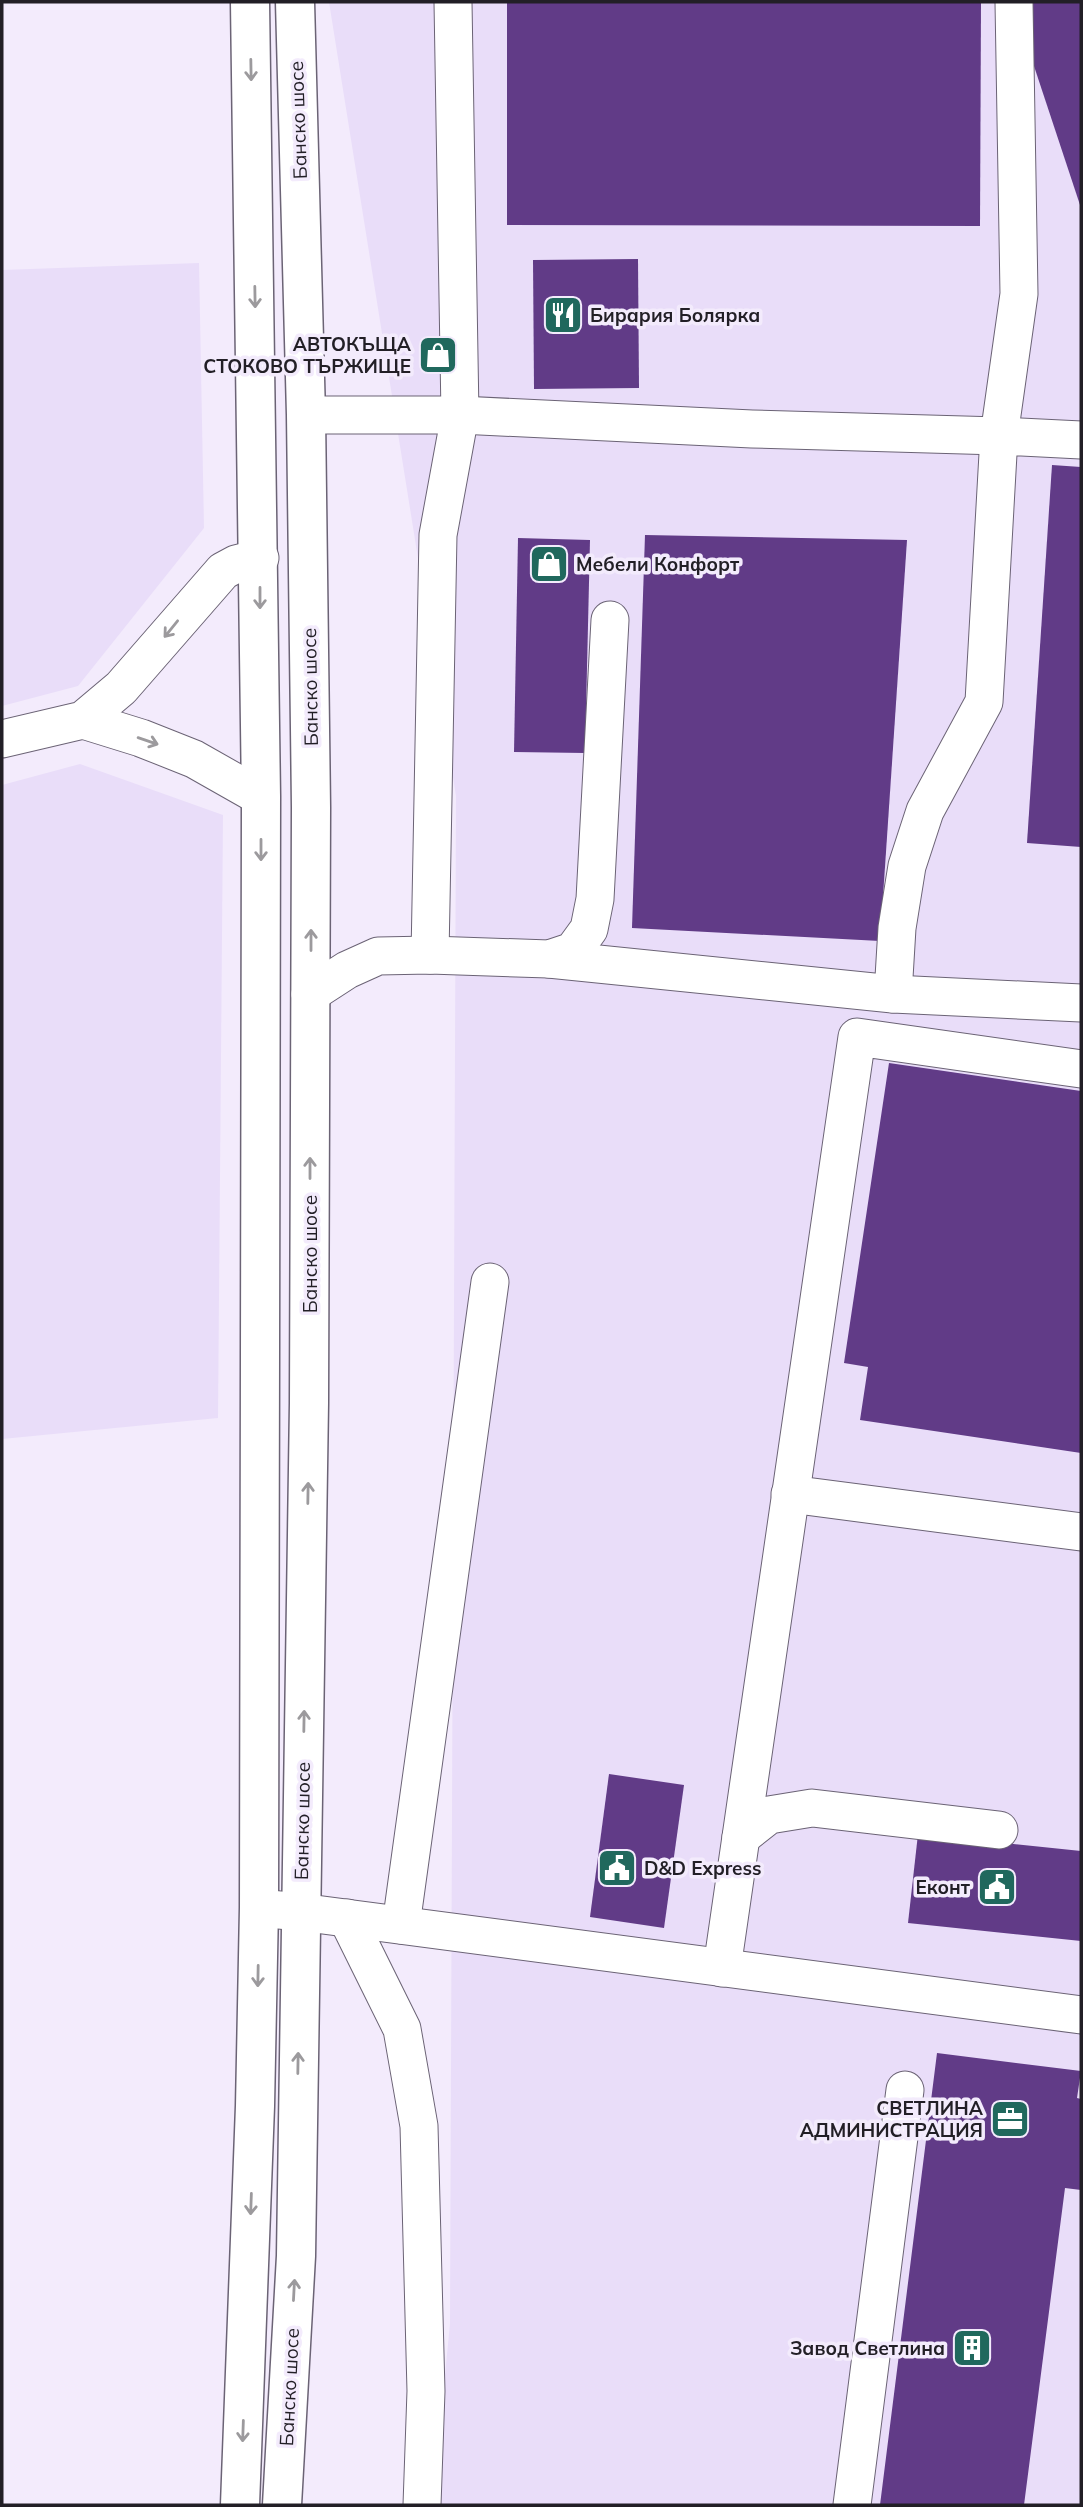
<svg xmlns="http://www.w3.org/2000/svg" width="1083" height="2507" font-family="Mulish,sans-serif">
<rect width="100%" height="100%" fill="#f3ebfc"/>
<g fill="#e9ddf9">
<path d="M 329,2 L 1081,2 L 1081,2505 L 432,2505 L 450,2324 L 456,796 Z"/>
<path d="M 199,263 L 204,528 L 78,686 L 2,706 L 2,270 Z"/>
<path d="M 80,764 L 223,815 L 218,1418 L 2,1439 L 2,785 Z"/>
</g>
<g fill="#613b87">
<path d="M 507,2 L 981,2 L 980,226 L 507,225 Z"/>
<path d="M 1031,2 L 1081,2 L 1081,208 L 1030,54 Z"/>
<path d="M 638,259 L 639,388 L 534,389 L 533,260 Z"/>
<path d="M 1052,465 L 1081,467 L 1081,847 L 1027,843 Z"/>
<path d="M 645,535 L 907,540 L 880,941 L 632,928 Z"/>
<path d="M 518,538 L 590,540 L 585,753 L 514,752 Z"/>
<path d="M 889,1063 L 1081,1091 L 1081,1453 L 860,1420 L 868,1367 L 844,1363 Z"/>
<path d="M 609,1774 L 684,1785 L 664,1928 L 590,1917 Z"/>
<path d="M 918,1834 L 1081,1851 L 1081,1941 L 908,1923 Z"/>
<path d="M 937,2053 L 1081,2071 L 1077,2098 L 1081,2099 L 1081,2190 L 1065,2188 L 1024,2505 L 880,2505 Z"/>
</g>
<g fill="none" stroke-linecap="round" stroke-linejoin="round">
<g stroke="#6b6375" stroke-width="39">
<g id="minor">
<path d="M 306,415 L 460,415 L 752,429 L 999,436 L 1019,294 L 1014,2"/>
<path d="M 83,720 L 141,738 L 194,759 L 261,797"/>
<path d="M 2,739 L 83,720 L 121,688 L 223,571 L 236,564 L 260,558"/>
<path d="M 430,955 L 438,535 L 460,415 L 453,2"/>
<path d="M 549,959 L 893,994 L 1081,1003"/>
<path d="M 310,994 L 347,970 L 378,956 L 430,955 L 549,959 L 573,951 L 589,929 L 595,899 L 610,620"/>
<path d="M 893,994 L 897,928 L 907,866 L 925,811 L 984,702 L 999,436 L 1081,440"/>
<path d="M 790,1494 L 1081,1532"/>
<path d="M 741,1837 L 769,1815 L 812,1808 L 999,1830"/>
<path d="M 259,1908 L 300,1912 L 1081,2015"/>
<path d="M 347,1918 L 402,2029 L 419,2126 L 426,2391 L 422,2505"/>
<path d="M 401,1925 L 490,1282"/>
<path d="M 722,1968 L 857,1037 L 1081,1069"/>
<path d="M 852,2505 L 905,2090"/>
</g>
</g>
<g stroke="#6b6375" stroke-width="41">
<g id="major">
<path d="M 240,2505 L 255,2106 L 259,1908 L 261,797 L 250,2"/>
<path d="M 282,2505 L 296,2256 L 309,1403 L 311,807 L 306,415 L 295,2"/>
</g>
</g>
<use href="#minor" stroke="#fff" stroke-width="37"/>
<use href="#major" stroke="#fff" stroke-width="38"/>
</g>
<defs><path id="oneway-shaft" d="M-6 0H5M1.5-3L5.5 0L1.5 3" fill="none" stroke-width="1.6" stroke-linecap="round" stroke-linejoin="round" transform="scale(1.75)"/></defs>
<g stroke="#9c9a9d">
<use href="#oneway-shaft" transform="translate(251 70) rotate(89)"/>
<use href="#oneway-shaft" transform="translate(255 297) rotate(89)"/>
<use href="#oneway-shaft" transform="translate(260 598) rotate(90)"/>
<use href="#oneway-shaft" transform="translate(171 629) rotate(129)"/>
<use href="#oneway-shaft" transform="translate(148 741) rotate(19)"/>
<use href="#oneway-shaft" transform="translate(261 850) rotate(90)"/>
<use href="#oneway-shaft" transform="translate(311 940) rotate(-90)"/>
<use href="#oneway-shaft" transform="translate(310 1168) rotate(-90)"/>
<use href="#oneway-shaft" transform="translate(308 1493) rotate(-89)"/>
<use href="#oneway-shaft" transform="translate(304 1721) rotate(-89)"/>
<use href="#oneway-shaft" transform="translate(258 1976) rotate(91)"/>
<use href="#oneway-shaft" transform="translate(298 2063) rotate(-89)"/>
<use href="#oneway-shaft" transform="translate(251 2204) rotate(92)"/>
<use href="#oneway-shaft" transform="translate(294 2290) rotate(-87)"/>
<use href="#oneway-shaft" transform="translate(243 2431) rotate(92)"/>
</g>
<defs>
<g id="restaurant-square" transform="scale(2.0125)"><rect x="-9" y="-9" width="18" height="18" rx="4" fill="#20685d" stroke="#f3ebfc"/><path d="M-5-6h1v4h1v-4h1v4h1v-4h1v5L-1.5 .5V6h-2V.5L-5-1ZM5-6V6H3V1.5H1.5Q1.5-4 5-6Z" fill="#fff"/></g>
<g id="shop-square" transform="scale(2.0125)"><rect x="-9" y="-9" width="18" height="18" rx="4" fill="#20685d" stroke="#f3ebfc"/><path d="M-5-2.5h2.3a2.7 3.5 0 0 1 5.4 0H5L5.5 6h-11ZM-1.5-2.5h3a1.5 2.3 0 0 0-3 0Z" fill="#fff"/></g>
<g id="civic-square" transform="scale(2.0125)"><rect x="-9" y="-9" width="18" height="18" rx="4" fill="#20685d" stroke="#f3ebfc"/><path d="M-.6-6.5H3V-4.5H.6V-3L4-1V1h2V6H-6V1h2V-1L-.6-3ZM-1.2 2.5V6h2.4V2.5Z" fill="#fff"/></g>
<g id="office-square" transform="scale(2.0125)"><rect x="-9" y="-9" width="18" height="18" rx="4" fill="#20685d" stroke="#f3ebfc"/><path d="M-6-3h4V-5.5h4V-3h4V5H-6ZM-1-4.5V-3h2v-1.5ZM-6 0V1H6V0Z" fill="#fff"/></g>
<g id="building-square" transform="scale(2.0125)"><rect x="-9" y="-9" width="18" height="18" rx="4" fill="#20685d" stroke="#f3ebfc"/><path d="M-4-6H4V6H1V3H-1V6H-4ZM-2.5-4.3h1.7v1.8h-1.7ZM.8-4.3h1.7v1.8H.8ZM-2.5-1h1.7V.8h-1.7ZM.8-1h1.7V.8H.8Z" fill="#fff"/></g>
</defs>
<g fill-rule="evenodd">
<use href="#restaurant-square" x="563" y="315"/>
<use href="#shop-square" x="438" y="355"/>
<use href="#shop-square" x="549" y="564"/>
<use href="#civic-square" x="617" y="1868"/>
<use href="#civic-square" x="997" y="1887"/>
<use href="#office-square" x="1010" y="2119"/>
<use href="#building-square" x="972" y="2348"/>
</g>
<g text-anchor="middle" dominant-baseline="central" stroke-width="7" stroke-linejoin="round" paint-order="stroke">
<g font-size="19" fill="#221f26" stroke="#f3ebfc">
<text transform="translate(298 120) rotate(-92)">Банско шосе</text>
<text transform="translate(310 687) rotate(-91)">Банско шосе</text>
<text transform="translate(310 1254) rotate(-90)">Банско шосе</text>
<text transform="translate(302 1821) rotate(-89)">Банско шосе</text>
<text transform="translate(289 2387) rotate(-87)">Банско шосе</text>
</g>
<g font-size="19" font-weight="bold" fill="#221f26" stroke="#f3ebfc" text-anchor="end">
<text x="590" y="315" text-anchor="start">Бирария Болярка</text>
<text x="411" y="344">АВТОКЪЩА<tspan x="411" dy="22">СТОКОВО ТЪРЖИЩЕ</tspan></text>
<text x="576" y="564" text-anchor="start">Мебели Конфорт</text>
<text x="644" y="1868" text-anchor="start">D&amp;D Express</text>
<text x="970" y="1887">Еконт</text>
<text x="983" y="2108">СВЕТЛИНА<tspan x="983" dy="22">АДМИНИСТРАЦИЯ</tspan></text>
<text x="945" y="2348">Завод Светлина</text>
</g>
</g>
<rect width="1083" height="2507" fill="none" stroke="#221f26" stroke-width="7"/>
</svg>
